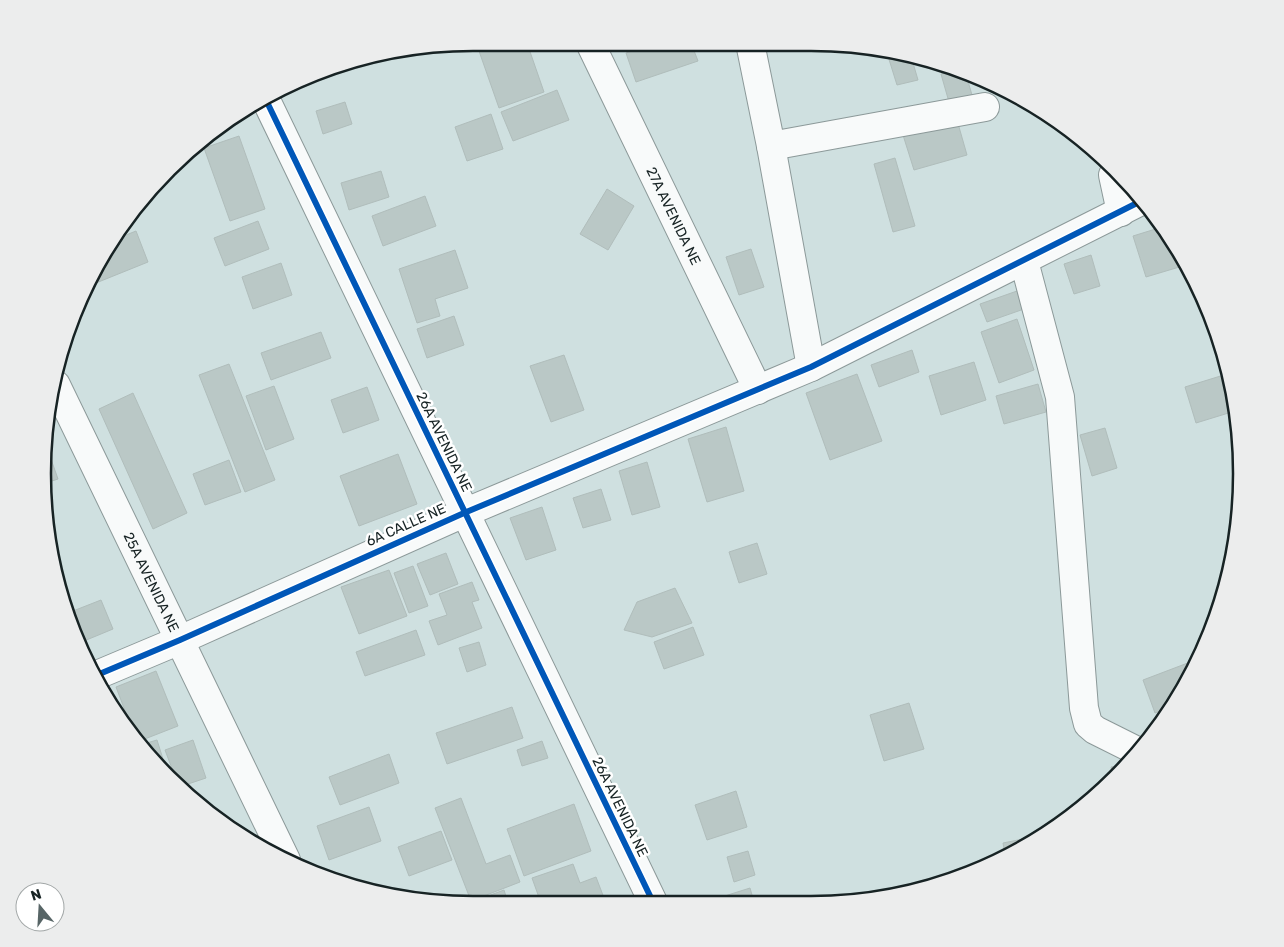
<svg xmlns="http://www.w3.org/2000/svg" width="1284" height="947" font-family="Rubik,sans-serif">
<rect width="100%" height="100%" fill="#cfe0e0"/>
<g fill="#bac8c6" stroke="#b0bdbb">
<path d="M 502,43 L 527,43 L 544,92 L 499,108 L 479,51 Z"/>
<path d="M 657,43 L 691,43 L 698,61 L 636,82 L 626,53 Z"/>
<path d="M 887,53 L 911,56 L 918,80 L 897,85 Z"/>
<path d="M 951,70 L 967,78 L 972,95 L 949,102 L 941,74 Z"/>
<path d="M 557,90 L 569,120 L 513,141 L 501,112 Z"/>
<path d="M 345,102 L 352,124 L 323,134 L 316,111 Z"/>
<path d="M 491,114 L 503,149 L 467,161 L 455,127 Z"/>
<path d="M 957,120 L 967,155 L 914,170 L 903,135 Z"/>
<path d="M 239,136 L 265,209 L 230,221 L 204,148 Z"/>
<path d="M 895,158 L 915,226 L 893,232 L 874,164 Z"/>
<path d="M 381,171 L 389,197 L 349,210 L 341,183 Z"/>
<path d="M 607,189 L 634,206 L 608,250 L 580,234 Z"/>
<path d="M 425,196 L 436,226 L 383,246 L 372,216 Z"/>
<path d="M 258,221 L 269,249 L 225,266 L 214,238 Z"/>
<path d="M 1162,227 L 1186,265 L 1146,277 L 1133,236 Z"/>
<path d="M 136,231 L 148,262 L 86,287 L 116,239 Z"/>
<path d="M 751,249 L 764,287 L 739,295 L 726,257 Z"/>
<path d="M 455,250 L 468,288 L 435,299 L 440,316 L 417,323 L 399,269 Z"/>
<path d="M 1091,255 L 1100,286 L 1074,294 L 1064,264 Z"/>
<path d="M 281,263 L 292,295 L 253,309 L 242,277 Z"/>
<path d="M 1017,291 L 1024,309 L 987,322 L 980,304 Z"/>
<path d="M 454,316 L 464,345 L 427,358 L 417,329 Z"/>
<path d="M 1017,319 L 1034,370 L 999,383 L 981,332 Z"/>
<path d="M 321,332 L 331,358 L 271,380 L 261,353 Z"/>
<path d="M 912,350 L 919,372 L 879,387 L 871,365 Z"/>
<path d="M 564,355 L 584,410 L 551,422 L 530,366 Z"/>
<path d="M 974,362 L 986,400 L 941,415 L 929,376 Z"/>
<path d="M 229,364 L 275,480 L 245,492 L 199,375 Z"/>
<path d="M 857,374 L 882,441 L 830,460 L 806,393 Z"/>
<path d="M 1227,374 L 1235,411 L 1196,423 L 1185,387 Z"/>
<path d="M 1038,384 L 1046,412 L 1004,424 L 996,396 Z"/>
<path d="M 274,386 L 294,439 L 266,450 L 246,396 Z"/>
<path d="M 367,387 L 379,420 L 343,433 L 331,400 Z"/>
<path d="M 133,393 L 187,513 L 153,529 L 99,409 Z"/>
<path d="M 726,427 L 744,491 L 707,502 L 688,439 Z"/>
<path d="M 1105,428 L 1117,468 L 1092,476 L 1080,435 Z"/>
<path d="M 46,445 L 58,479 L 46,483 Z"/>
<path d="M 398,454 L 417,504 L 359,526 L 340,476 Z"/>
<path d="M 229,460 L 241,492 L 205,505 L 193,474 Z"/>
<path d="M 647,462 L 660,507 L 632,515 L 619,471 Z"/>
<path d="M 601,489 L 611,520 L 583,528 L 573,498 Z"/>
<path d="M 542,507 L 556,550 L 526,560 L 510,518 Z"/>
<path d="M 757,543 L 767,574 L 739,583 L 729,552 Z"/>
<path d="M 446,553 L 458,584 L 430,595 L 417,564 Z"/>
<path d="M 413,566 L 428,606 L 409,613 L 394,573 Z"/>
<path d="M 389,570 L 407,616 L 359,634 L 341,587 Z"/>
<path d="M 472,582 L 479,600 L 472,602 L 482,628 L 438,645 L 429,621 L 447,615 L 439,594 Z"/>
<path d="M 675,588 L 692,623 L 652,637 L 624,630 L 637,602 Z"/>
<path d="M 101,600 L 113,629 L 84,641 L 73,611 Z"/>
<path d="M 693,627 L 704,655 L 664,669 L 654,642 Z"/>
<path d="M 416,630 L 425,655 L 365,676 L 356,652 Z"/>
<path d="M 479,642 L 486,665 L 467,672 L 459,648 Z"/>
<path d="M 1193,661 L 1195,665 L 1184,689 L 1171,707 L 1155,713 L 1143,680 Z"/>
<path d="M 156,671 L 178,726 L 137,742 L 116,687 Z"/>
<path d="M 909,703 L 924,749 L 884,761 L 870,715 Z"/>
<path d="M 512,707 L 523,738 L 447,764 L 436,733 Z"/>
<path d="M 157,740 L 168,775 L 140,745 Z"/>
<path d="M 193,740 L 206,778 L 179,787 L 165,750 Z"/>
<path d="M 542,741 L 548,758 L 522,766 L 517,750 Z"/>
<path d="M 389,754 L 399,783 L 340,805 L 329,777 Z"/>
<path d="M 1128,764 L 1113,778 L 1111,767 Z"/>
<path d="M 736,791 L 747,827 L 707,840 L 695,805 Z"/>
<path d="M 461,798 L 486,864 L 510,855 L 520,882 L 471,901 L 435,808 Z"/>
<path d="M 574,804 L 591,851 L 524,876 L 507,829 Z"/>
<path d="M 369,807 L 381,841 L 329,860 L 317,826 Z"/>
<path d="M 441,831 L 452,860 L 409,876 L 398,847 Z"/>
<path d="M 1038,836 L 1005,855 L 1003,843 Z"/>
<path d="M 748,851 L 755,875 L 734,882 L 727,857 Z"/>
<path d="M 573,864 L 580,883 L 596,877 L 604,898 L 590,903 L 541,903 L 532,878 Z"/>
<path d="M 750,888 L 754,902 L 710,902 L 709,901 Z"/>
<path d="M 504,890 L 508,903 L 479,903 L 477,900 Z"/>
</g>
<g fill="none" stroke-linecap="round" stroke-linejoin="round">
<g stroke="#8c9999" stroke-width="30">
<g id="minor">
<path id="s1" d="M 590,43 L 758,390"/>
<path d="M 750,43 L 771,146 L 811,367"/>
<path d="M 266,100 L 653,902"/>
<path d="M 771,146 L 985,107"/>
<path d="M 1113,175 L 1121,212"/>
<path d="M 1024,261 L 1060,397 L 1084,708 L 1088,724 L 1095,730 L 1139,752"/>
<path id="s2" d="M 56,385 L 286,860"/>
<path d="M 97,675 L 180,640 L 464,513 L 811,367 L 1141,201"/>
</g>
</g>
<use href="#minor" stroke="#f8fafa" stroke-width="28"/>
<g stroke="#fff" stroke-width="9">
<g id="cycleway">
<path d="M 266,100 L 653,902"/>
<path d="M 97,675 L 180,640 L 464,513 L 811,367 L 1141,201"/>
</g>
</g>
<use href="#cycleway" stroke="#0057b8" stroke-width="6"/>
</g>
<g text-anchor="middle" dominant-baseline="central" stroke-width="5" stroke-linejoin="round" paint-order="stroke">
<g font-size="14" fill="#172324" stroke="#fff">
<text stroke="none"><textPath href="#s1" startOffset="192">27A AVENIDA NE</textPath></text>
<text transform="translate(444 442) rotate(64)">26A AVENIDA NE</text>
<text transform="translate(406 525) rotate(-24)">6A CALLE NE</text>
<text stroke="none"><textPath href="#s2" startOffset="219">25A AVENIDA NE</textPath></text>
<text transform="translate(620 807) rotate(64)">26A AVENIDA NE</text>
</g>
</g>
<path d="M0 0H1284V947H0ZM473 51H811A422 422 0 0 1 1233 473V474A422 422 0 0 1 811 896H473A422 422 0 0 1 51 474V473A422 422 0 0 1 473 51Z" fill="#eceded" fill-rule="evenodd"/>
<path fill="none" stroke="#172324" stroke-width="2.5" d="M473 51H811A422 422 0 0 1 1233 473V474A422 422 0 0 1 811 896H473A422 422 0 0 1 51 474V473A422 422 0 0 1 473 51Z"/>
<g transform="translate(40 907) rotate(342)"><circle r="24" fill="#ffffff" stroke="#a2a7a7"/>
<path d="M0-4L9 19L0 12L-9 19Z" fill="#576566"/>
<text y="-8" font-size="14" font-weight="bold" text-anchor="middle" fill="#172324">N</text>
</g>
</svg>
